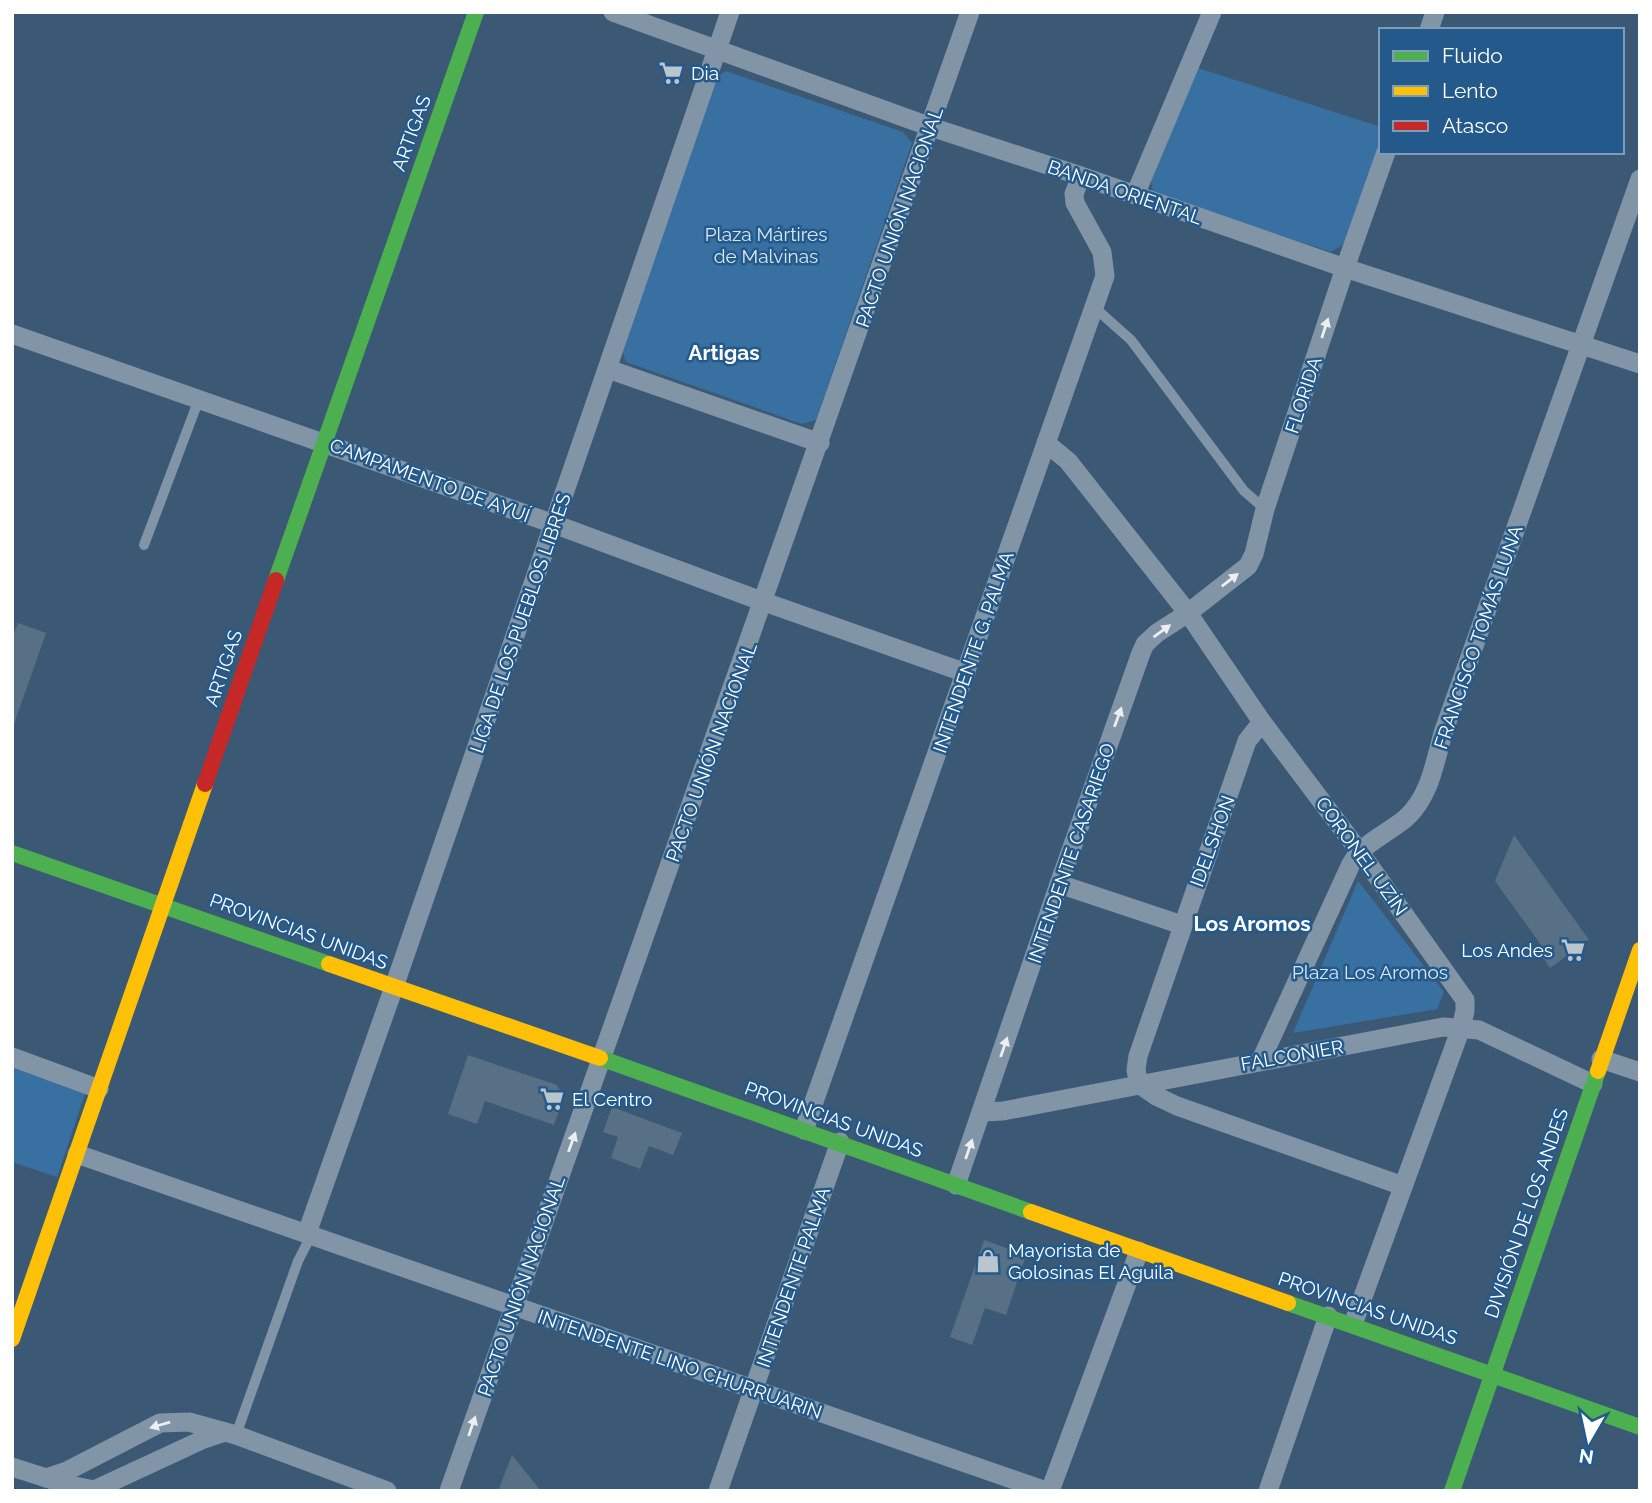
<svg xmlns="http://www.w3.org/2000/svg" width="1652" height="1503" font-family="Raleway,sans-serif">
<rect width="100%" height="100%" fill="#3b5974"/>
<g fill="#3870a1">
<path d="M 1198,68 L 1381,127 L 1381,139 L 1344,244 L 1331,252 L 1153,193 L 1151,181 Z"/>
<path d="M 726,71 L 903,132 L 912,143 L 816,420 L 802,424 L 626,362 L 621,347 L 714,78 Z"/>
<path d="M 1358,881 L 1444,992 L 1437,1009 L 1293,1033 Z"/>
<path d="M 12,1067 L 85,1094 L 57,1177 L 12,1162 Z"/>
</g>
<g fill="#587085">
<path d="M 18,623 L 46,633 L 14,724 L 12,723 L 12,639 Z"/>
<path d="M 1514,835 L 1589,940 L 1550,968 L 1539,952 L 1544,949 L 1495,881 Z"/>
<path d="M 468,1055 L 557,1085 L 564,1097 L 554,1125 L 485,1101 L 477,1124 L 448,1114 Z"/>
<path d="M 612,1107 L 682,1133 L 673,1155 L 649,1146 L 640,1169 L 611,1158 L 618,1137 L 603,1132 Z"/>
<path d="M 984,1240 L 1026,1255 L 1006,1315 L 985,1308 L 972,1345 L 950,1337 Z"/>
<path d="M 512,1455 L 541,1491 L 498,1491 Z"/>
</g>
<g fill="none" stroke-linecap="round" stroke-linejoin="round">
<g stroke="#8295a7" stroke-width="10">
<path d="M 1095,308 L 1131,340 L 1244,491 L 1265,509"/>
<path d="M 144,545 L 199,399"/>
<path d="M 236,1435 L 298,1261 L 312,1234"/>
</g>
<g stroke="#8295a7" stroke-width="19">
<path d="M 613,12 L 931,127 L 1081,176 L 1345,268 L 1640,364"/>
<path d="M 1429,30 L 1435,12"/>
<path d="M 1135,195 L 1212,12"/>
<path d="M 12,334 L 554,524 L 764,602 L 966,673"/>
<path d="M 608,369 L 820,443"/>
<path d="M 1046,443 L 1068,461 L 1188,613 L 1262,722 L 1359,851 L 1465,1000 L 1465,1011 L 1461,1028 L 1353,1324"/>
<path d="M 1262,722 L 1247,741 L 1138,1056 L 1136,1070 L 1139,1084 L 1156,1096 L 1177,1106 L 1403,1186"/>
<path d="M 1059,884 L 1182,925"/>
<path d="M 12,1057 L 99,1089"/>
<path d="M 1601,1059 L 1640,1072"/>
<path d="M 1261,1060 L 1351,864 C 1364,842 1387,834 1406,818 C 1430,796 1435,762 1443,733 L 1640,179"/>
<path d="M 982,1112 L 1003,1111 L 1443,1027 L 1479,1030 L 1593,1084"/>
<path d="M 804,1130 L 1105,276 L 1102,252 L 1075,203 L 1074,194 L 1081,176"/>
<path d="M 77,1154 L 1046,1491"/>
<path d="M 956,1185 L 1059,884 L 1141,653 L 1145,644 L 1157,633 L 1188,613 L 1248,566 L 1254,554 L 1265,509 L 1345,268 L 1386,152"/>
<path d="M 307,1233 L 394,987 L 730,12"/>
<path d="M 12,1467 L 65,1484 L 94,1490 L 204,1439 L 225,1432"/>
<path d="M 46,1478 L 67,1471 L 160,1423 L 189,1422 L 236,1435 L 387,1491"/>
<path d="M 449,1491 L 970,12"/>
<path d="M 718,1491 L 840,1142"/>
<path d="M 1050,1491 L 1139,1251"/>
<path d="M 1268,1491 L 1328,1316"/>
</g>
<g stroke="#4caf50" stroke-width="16">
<path d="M 276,580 L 476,12"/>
<path d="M 12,853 L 329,964"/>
<path d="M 600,1058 L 1031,1212"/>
<path d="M 1288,1303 L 1640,1427"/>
<path d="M 1452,1491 L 1598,1071"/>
</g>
<g stroke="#ffc107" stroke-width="16">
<path d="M 329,964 L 600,1058"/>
<path d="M 1598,1071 L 1640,950"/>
<path d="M 1031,1212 L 1288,1303"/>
<path d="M 12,1339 L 205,784"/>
</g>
<path stroke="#c62828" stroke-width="16" d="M 205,784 L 276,580"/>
</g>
<defs><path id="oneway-solid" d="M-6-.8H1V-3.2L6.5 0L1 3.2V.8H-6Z" transform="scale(1.75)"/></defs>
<g fill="#eceff2">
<use href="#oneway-solid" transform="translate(1325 328) rotate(-72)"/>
<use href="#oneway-solid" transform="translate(1230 580) rotate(-38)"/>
<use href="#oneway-solid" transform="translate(1162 631) rotate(-36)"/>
<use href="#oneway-solid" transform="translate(1118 717) rotate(-70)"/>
<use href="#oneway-solid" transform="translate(1004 1047) rotate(-71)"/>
<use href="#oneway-solid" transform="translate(572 1142) rotate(-70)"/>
<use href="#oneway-solid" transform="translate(969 1149) rotate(-71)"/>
<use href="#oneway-solid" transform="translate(160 1425) rotate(164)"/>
<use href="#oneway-solid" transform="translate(472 1426) rotate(-71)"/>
</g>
<defs>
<g id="supermarket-bare" transform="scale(1.89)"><path d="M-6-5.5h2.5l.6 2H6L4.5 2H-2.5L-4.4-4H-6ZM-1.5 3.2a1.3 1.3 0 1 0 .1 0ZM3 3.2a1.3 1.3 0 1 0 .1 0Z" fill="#bac5ce" stroke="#245a8b" stroke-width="2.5" paint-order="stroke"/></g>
<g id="shop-bare" transform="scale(1.89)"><path d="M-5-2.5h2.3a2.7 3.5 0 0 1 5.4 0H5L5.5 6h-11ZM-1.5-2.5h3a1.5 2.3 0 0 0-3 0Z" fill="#bac5ce" stroke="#245a8b" stroke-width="2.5" paint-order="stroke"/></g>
</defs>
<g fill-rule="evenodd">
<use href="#supermarket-bare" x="671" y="73"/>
<use href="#supermarket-bare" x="1573" y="950"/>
<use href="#supermarket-bare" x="552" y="1099"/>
<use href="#shop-bare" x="988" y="1261"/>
</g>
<g text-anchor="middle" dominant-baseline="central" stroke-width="5" stroke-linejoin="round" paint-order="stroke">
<g font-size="19" fill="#fff" stroke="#245a8b" text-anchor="start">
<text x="691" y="73">Dia</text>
<text x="1553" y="950" text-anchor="end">Los Andes</text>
<text x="572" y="1099">El Centro</text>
<text x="1008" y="1250">Mayorista de<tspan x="1008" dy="22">Golosinas El Aguila</tspan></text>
</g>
<g font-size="19" fill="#fff" stroke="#245a8b">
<text transform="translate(411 133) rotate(-70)">ARTIGAS</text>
<text transform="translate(1125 192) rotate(19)">BANDA ORIENTAL</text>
<text transform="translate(899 217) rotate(-71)">PACTO UNIÓN NACIONAL</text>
<text transform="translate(1303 395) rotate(-72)">FLORIDA</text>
<text transform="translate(430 480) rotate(20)">CAMPAMENTO DE AYUÍ</text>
<text transform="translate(520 623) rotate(-71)">LIGA DE LOS PUEBLOS LIBRES</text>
<text transform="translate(1478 637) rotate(-71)">FRANCISCO TOMÁS LUNA</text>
<text transform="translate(973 652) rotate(-71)">INTENDENTE G. PALMA</text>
<text transform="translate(223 668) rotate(-71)">ARTIGAS</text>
<text transform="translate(711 752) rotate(-70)">PACTO UNIÓN NACIONAL</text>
<text transform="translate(1212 841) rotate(-70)">IDELSHON</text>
<text transform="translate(1071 853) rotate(-71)">INTENDENTE CASARIEGO</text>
<text transform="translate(1362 856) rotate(54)">CORONEL UZÍN</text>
<text transform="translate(299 931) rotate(20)">PROVINCIAS UNIDAS</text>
<text transform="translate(1292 1055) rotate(-10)">FALCONIER</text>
<text transform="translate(834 1119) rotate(20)">PROVINCIAS UNIDAS</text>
<text transform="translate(1526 1213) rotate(-71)">DIVISIÓN DE LOS ANDES</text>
<text transform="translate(793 1277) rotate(-71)">INTENDENTE PALMA</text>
<text transform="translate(521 1286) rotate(-71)">PACTO UNIÓN NACIONAL</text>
<text transform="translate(1368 1308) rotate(19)">PROVINCIAS UNIDAS</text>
<text transform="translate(680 1364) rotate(19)">INTENDENTE LINO CHURRUARIN</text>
</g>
<g font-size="19" fill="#d6e8f8" stroke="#245a8b">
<text x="766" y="234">Plaza Mártires<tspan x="766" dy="22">de Malvinas</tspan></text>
<text x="1370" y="972">Plaza Los Aromos</text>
</g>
<g font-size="21" font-weight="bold" fill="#fff" stroke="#245a8b">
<text x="724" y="352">Artigas</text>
<text x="1252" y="923">Los Aromos</text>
</g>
</g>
<rect width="1652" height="1503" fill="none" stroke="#ffffff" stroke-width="28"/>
<rect x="1379" y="28" width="245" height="126" fill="#245a8b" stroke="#7c9cb9" stroke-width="2"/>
<rect x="1393" y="51" width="35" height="10" fill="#4caf50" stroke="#7c9cb9" stroke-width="2"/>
<text x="1442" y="63" font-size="21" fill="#ffffff">Fluido</text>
<rect x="1393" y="86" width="35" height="10" fill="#ffc107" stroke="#7c9cb9" stroke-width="2"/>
<text x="1442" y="98" font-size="21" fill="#ffffff">Lento</text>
<rect x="1393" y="121" width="35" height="10" fill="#c62828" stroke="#7c9cb9" stroke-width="2"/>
<text x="1442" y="133" font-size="21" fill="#ffffff">Atasco</text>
<g transform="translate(1589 1440) rotate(189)" stroke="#245a8b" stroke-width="5" paint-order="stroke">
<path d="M0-5L12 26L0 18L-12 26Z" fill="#ffffff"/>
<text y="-10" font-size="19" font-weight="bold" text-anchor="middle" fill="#ffffff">N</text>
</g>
</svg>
